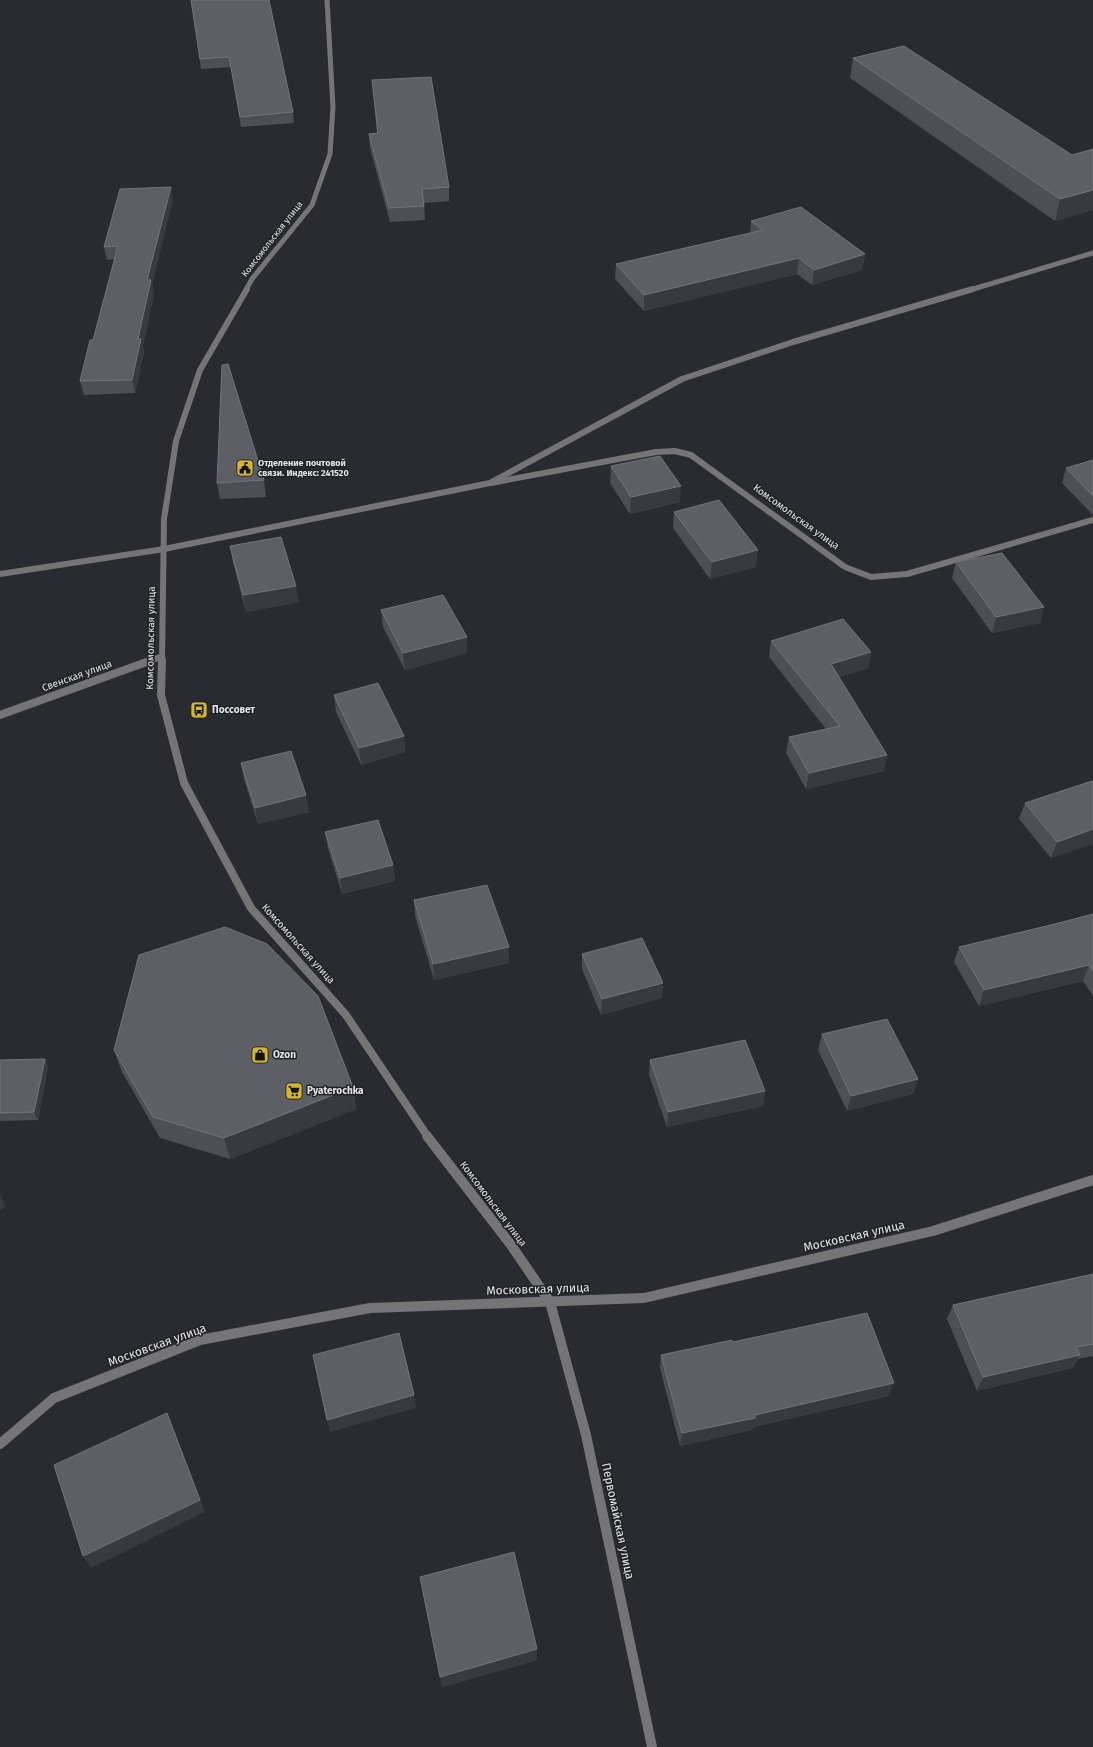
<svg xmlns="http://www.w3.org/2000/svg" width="1093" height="1747" font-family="'Fira Sans',sans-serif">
<rect width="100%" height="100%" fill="#2a2b30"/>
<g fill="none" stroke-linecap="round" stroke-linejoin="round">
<g stroke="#757578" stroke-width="6">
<path d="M 491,483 L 656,452 L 675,451 L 691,455 L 845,567 L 871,577 L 907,574 L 1093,520"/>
<path d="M 150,661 L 162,656"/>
</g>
<path stroke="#757578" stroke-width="8" d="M 0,715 L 152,660"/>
<g stroke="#757578" stroke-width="5">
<path d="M 246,290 L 252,279 L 312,205 L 330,154 L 333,107 L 327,0"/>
<path d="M 970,290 L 1093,253"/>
</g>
<g stroke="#757578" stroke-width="6">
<path d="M 0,574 L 164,549 L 490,483 L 682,379 L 793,342 L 973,289"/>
<path d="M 162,661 L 164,519 L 176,441 L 200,370 L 247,289"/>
</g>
<path stroke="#757578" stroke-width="8" d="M 162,660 L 161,695 L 184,783 L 251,908 L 346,1015 L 428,1137"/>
<g stroke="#757578" stroke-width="10">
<path d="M 427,1136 L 511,1245 L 550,1302 L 586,1435 L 652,1747"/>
<path d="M 0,1444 L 54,1398 L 200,1340 L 370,1308 L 644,1298 L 933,1231 L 1093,1180"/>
</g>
</g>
<g fill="#4e4f54">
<path d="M 191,0 L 293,112 L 294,123 L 241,127 L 231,67 L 201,69 Z"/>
<path d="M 853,58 L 1072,155 L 1093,149 L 1093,210 L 1055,221 L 850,78 Z"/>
<path d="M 372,80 L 449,187 L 449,201 L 424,203 L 425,220 L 390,222 L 370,148 L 369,134 L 377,133 Z"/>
<path d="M 173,199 L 152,284 L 154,293 L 143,346 L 144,352 L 135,393 L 84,395 L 80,381 L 93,340 L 115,259 L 107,260 L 104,247 Z"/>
<path d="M 751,221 L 865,254 L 862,270 L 812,285 L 797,274 L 644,311 L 615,279 L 616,264 L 750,233 Z"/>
<path d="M 1093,460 L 1093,515 L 1062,483 L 1066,468 Z"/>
<path d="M 611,466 L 680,502 L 630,514 L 610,483 Z"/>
<path d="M 264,480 L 266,497 L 220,499 L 217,483 Z"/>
<path d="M 674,512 L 756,567 L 710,579 L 673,528 Z"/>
<path d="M 230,546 L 299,602 L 246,612 L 233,563 Z"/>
<path d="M 956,562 L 1040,623 L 992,633 L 952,578 Z"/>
<path d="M 381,610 L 467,637 L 467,653 L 405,670 L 383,627 Z"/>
<path d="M 771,641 L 871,652 L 868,668 L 839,677 L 887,755 L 884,771 L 806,789 L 786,753 L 789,737 L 826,729 L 769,657 Z"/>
<path d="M 334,695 L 404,736 L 405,752 L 361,765 L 336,712 Z"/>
<path d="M 241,763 L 309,812 L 258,824 L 244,779 Z"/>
<path d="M 1092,781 L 1051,858 L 1019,819 L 1025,803 Z"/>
<path d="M 325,832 L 393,865 L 395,881 L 342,894 L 328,848 Z"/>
<path d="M 414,900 L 509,963 L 434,980 L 415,916 Z"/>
<path d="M 1093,914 L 1093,996 L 1083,981 L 979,1006 L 954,962 L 959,947 L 1055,924 Z"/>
<path d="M 582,954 L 663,983 L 662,998 L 601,1015 L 582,969 Z"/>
<path d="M 822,1034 L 918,1079 L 913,1094 L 847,1111 L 818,1050 Z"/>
<path d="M 114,1050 L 353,1087 L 356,1109 L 230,1159 L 160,1138 L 122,1072 Z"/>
<path d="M 45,1059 L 48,1067 L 38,1120 L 0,1121 L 0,1060 Z"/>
<path d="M 650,1060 L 765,1091 L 763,1106 L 667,1127 L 649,1075 Z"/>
<path d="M 1093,1274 L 1093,1356 L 1078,1359 L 1072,1368 L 977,1391 L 947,1319 L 953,1305 Z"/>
<path d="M 733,1342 L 889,1396 L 753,1427 L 752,1430 L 680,1446 L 660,1368 L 661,1355 Z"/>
<path d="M 420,1577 L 537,1649 L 537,1660 L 442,1687 Z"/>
</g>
<g fill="#393a3f">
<path d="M 171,187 L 173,199 L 152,284 L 154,293 L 143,346 L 144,352 L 135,393 L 132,380 L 147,280 Z"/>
<path d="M 1093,190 L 1093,210 L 1055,221 L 1060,199 Z"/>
<path d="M 865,254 L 862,270 L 812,285 L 814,270 Z"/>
<path d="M 799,258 L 797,274 L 644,311 L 644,295 Z"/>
<path d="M 681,486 L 680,502 L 630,514 L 631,497 Z"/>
<path d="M 758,550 L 756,567 L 710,579 L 712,562 Z"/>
<path d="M 296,586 L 299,602 L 246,612 L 243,595 Z"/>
<path d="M 1044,607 L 1040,623 L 992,633 L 996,617 Z"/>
<path d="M 467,637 L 467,653 L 405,670 L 403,653 Z"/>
<path d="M 871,652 L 868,668 L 828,681 L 831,664 Z"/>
<path d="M 404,736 L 405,752 L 361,765 L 359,748 Z"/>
<path d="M 887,755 L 884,771 L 806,789 L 809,773 Z"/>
<path d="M 306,795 L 309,812 L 258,824 L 255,808 Z"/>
<path d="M 1093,829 L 1093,844 L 1051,858 L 1057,842 Z"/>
<path d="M 393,865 L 395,881 L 342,894 L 340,878 Z"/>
<path d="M 509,947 L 509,963 L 434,980 L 433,964 Z"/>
<path d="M 1089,965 L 1083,981 L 979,1006 L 984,990 Z"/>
<path d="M 663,983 L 662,998 L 601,1015 L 602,999 Z"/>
<path d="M 45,1059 L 48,1067 L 38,1120 L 34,1112 Z"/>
<path d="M 918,1079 L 913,1094 L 847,1111 L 851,1096 Z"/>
<path d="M 353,1087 L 356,1109 L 230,1159 L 224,1138 Z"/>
<path d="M 765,1091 L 763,1106 L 667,1127 L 668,1112 Z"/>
<path d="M 0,1195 L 6,1207 L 0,1210 Z"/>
<path d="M 1080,1355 L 1072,1368 L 977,1391 L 983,1377 Z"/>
<path d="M 894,1383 L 889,1396 L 753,1427 L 752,1430 L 680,1446 L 682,1433 L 755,1415 Z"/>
<path d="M 414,1395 L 416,1408 L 330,1432 L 327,1420 Z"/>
<path d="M 167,1413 L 205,1512 L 91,1568 L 83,1556 Z"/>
<path d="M 537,1649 L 537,1660 L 442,1687 L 440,1677 Z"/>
</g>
<g fill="#5e5f64" stroke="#737479">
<path d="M 191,0 L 269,0 L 293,112 L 240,117 L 229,57 L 200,59 Z"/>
<path d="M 904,46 L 1072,155 L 1093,149 L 1093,190 L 1060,199 L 853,58 Z"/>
<path d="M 431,77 L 449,187 L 422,189 L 424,206 L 389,208 L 369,134 L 378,133 L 372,80 Z"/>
<path d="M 171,187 L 147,280 L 151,280 L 138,339 L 141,339 L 132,380 L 80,381 L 90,340 L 93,340 L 118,246 L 104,247 L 120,189 Z"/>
<path d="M 801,207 L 865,254 L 814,270 L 799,258 L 644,295 L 616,264 L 763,230 L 751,221 Z"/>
<path d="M 228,364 L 264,480 L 217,483 L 222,365 Z"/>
<path d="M 660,456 L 681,486 L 631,497 L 611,466 Z"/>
<path d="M 1093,460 L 1093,496 L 1066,468 Z"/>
<path d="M 719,500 L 758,550 L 712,562 L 674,512 Z"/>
<path d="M 281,537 L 296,586 L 243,595 L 230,546 Z"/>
<path d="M 1002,553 L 1044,607 L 996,617 L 956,562 Z"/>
<path d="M 443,595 L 467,637 L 403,653 L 381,610 Z"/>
<path d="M 843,619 L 871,652 L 831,664 L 887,755 L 809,773 L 789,737 L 840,726 L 771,641 Z"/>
<path d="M 378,683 L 404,736 L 359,748 L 334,695 Z"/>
<path d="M 291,751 L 306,795 L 255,808 L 241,763 Z"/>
<path d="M 1092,781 L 1093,782 L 1093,829 L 1057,842 L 1025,803 Z"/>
<path d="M 378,820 L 393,865 L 340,878 L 325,832 Z"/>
<path d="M 487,885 L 509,947 L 433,964 L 414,900 Z"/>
<path d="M 1093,914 L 1093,971 L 1089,965 L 984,990 L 959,947 L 1055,924 Z"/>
<path d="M 225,927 L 267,944 L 318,996 L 353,1087 L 224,1138 L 153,1117 L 114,1050 L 139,955 Z"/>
<path d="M 642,938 L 663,983 L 602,999 L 582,954 Z"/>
<path d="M 887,1019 L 918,1079 L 851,1096 L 822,1034 Z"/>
<path d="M 745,1040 L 765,1091 L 668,1112 L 650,1060 Z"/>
<path d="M 45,1059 L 34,1112 L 0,1113 L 0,1060 Z"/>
<path d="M 1093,1274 L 1093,1344 L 1076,1347 L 1080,1355 L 983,1377 L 953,1305 Z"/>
<path d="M 867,1313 L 894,1383 L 755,1415 L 755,1418 L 682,1433 L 661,1355 L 732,1340 L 733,1342 Z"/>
<path d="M 399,1333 L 414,1395 L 327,1420 L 313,1355 Z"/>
<path d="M 167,1413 L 200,1500 L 83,1556 L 54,1465 Z"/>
<path d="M 514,1552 L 537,1649 L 440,1677 L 420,1577 Z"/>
</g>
<defs>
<g id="civic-square" transform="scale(0.9)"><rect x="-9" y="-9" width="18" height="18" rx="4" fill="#d2b736" stroke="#212226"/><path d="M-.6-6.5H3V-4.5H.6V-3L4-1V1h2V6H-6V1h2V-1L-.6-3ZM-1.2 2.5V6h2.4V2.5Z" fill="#111"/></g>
<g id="bus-square" transform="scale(0.9)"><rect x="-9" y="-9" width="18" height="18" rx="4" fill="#d2b736" stroke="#212226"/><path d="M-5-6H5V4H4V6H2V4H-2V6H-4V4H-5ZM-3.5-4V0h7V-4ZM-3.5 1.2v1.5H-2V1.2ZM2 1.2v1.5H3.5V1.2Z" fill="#111"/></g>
<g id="shop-square" transform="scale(0.9)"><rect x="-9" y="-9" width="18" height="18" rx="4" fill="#d2b736" stroke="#212226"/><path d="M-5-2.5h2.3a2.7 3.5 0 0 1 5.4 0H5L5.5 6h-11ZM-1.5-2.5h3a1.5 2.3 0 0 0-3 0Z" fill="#111"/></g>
<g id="supermarket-square" transform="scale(0.9)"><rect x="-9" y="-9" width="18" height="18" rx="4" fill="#d2b736" stroke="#212226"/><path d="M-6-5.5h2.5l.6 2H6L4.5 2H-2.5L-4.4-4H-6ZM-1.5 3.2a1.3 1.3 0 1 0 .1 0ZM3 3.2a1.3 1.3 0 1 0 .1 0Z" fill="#111"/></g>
</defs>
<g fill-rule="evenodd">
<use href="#civic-square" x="245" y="468"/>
<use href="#bus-square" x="199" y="710"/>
<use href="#shop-square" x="260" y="1055"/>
<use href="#supermarket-square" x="294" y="1091"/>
</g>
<g text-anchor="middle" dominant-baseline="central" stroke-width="3" stroke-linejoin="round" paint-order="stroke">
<g font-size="9" fill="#e4e4e8" stroke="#212226">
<text transform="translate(272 239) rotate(-52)">Комсомольская улица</text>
</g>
<g font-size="9" font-weight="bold" fill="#e4e4e8" stroke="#212226" text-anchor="start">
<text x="258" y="463">Отделение почтовой<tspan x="258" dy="10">связи. Индекс: 241520</tspan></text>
</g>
<g font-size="10" fill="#e4e4e8" stroke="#212226">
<text transform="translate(796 517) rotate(36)">Комсомольская улица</text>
<text transform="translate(151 638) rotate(-89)">Комсомольская улица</text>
<text transform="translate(77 676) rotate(-20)">Свенская улица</text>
<text transform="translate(298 944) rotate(48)">Комсомольская улица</text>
<text transform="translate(493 1204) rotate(53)">Комсомольская улица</text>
</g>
<g font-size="10" font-weight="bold" fill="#e4e4e8" stroke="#212226" text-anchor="start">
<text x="212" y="710">Поссовет</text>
<text x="273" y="1055">Ozon</text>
<text x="307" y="1091">Pyaterochka</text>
</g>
<g font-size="12" fill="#e4e4e8" stroke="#212226">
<text transform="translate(854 1236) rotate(-13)">Московская улица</text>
<text transform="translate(538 1289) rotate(-2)">Московская улица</text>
<text transform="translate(157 1345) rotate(-20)">Московская улица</text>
<text transform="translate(618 1521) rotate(78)">Первомайская улица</text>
</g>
</g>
</svg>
